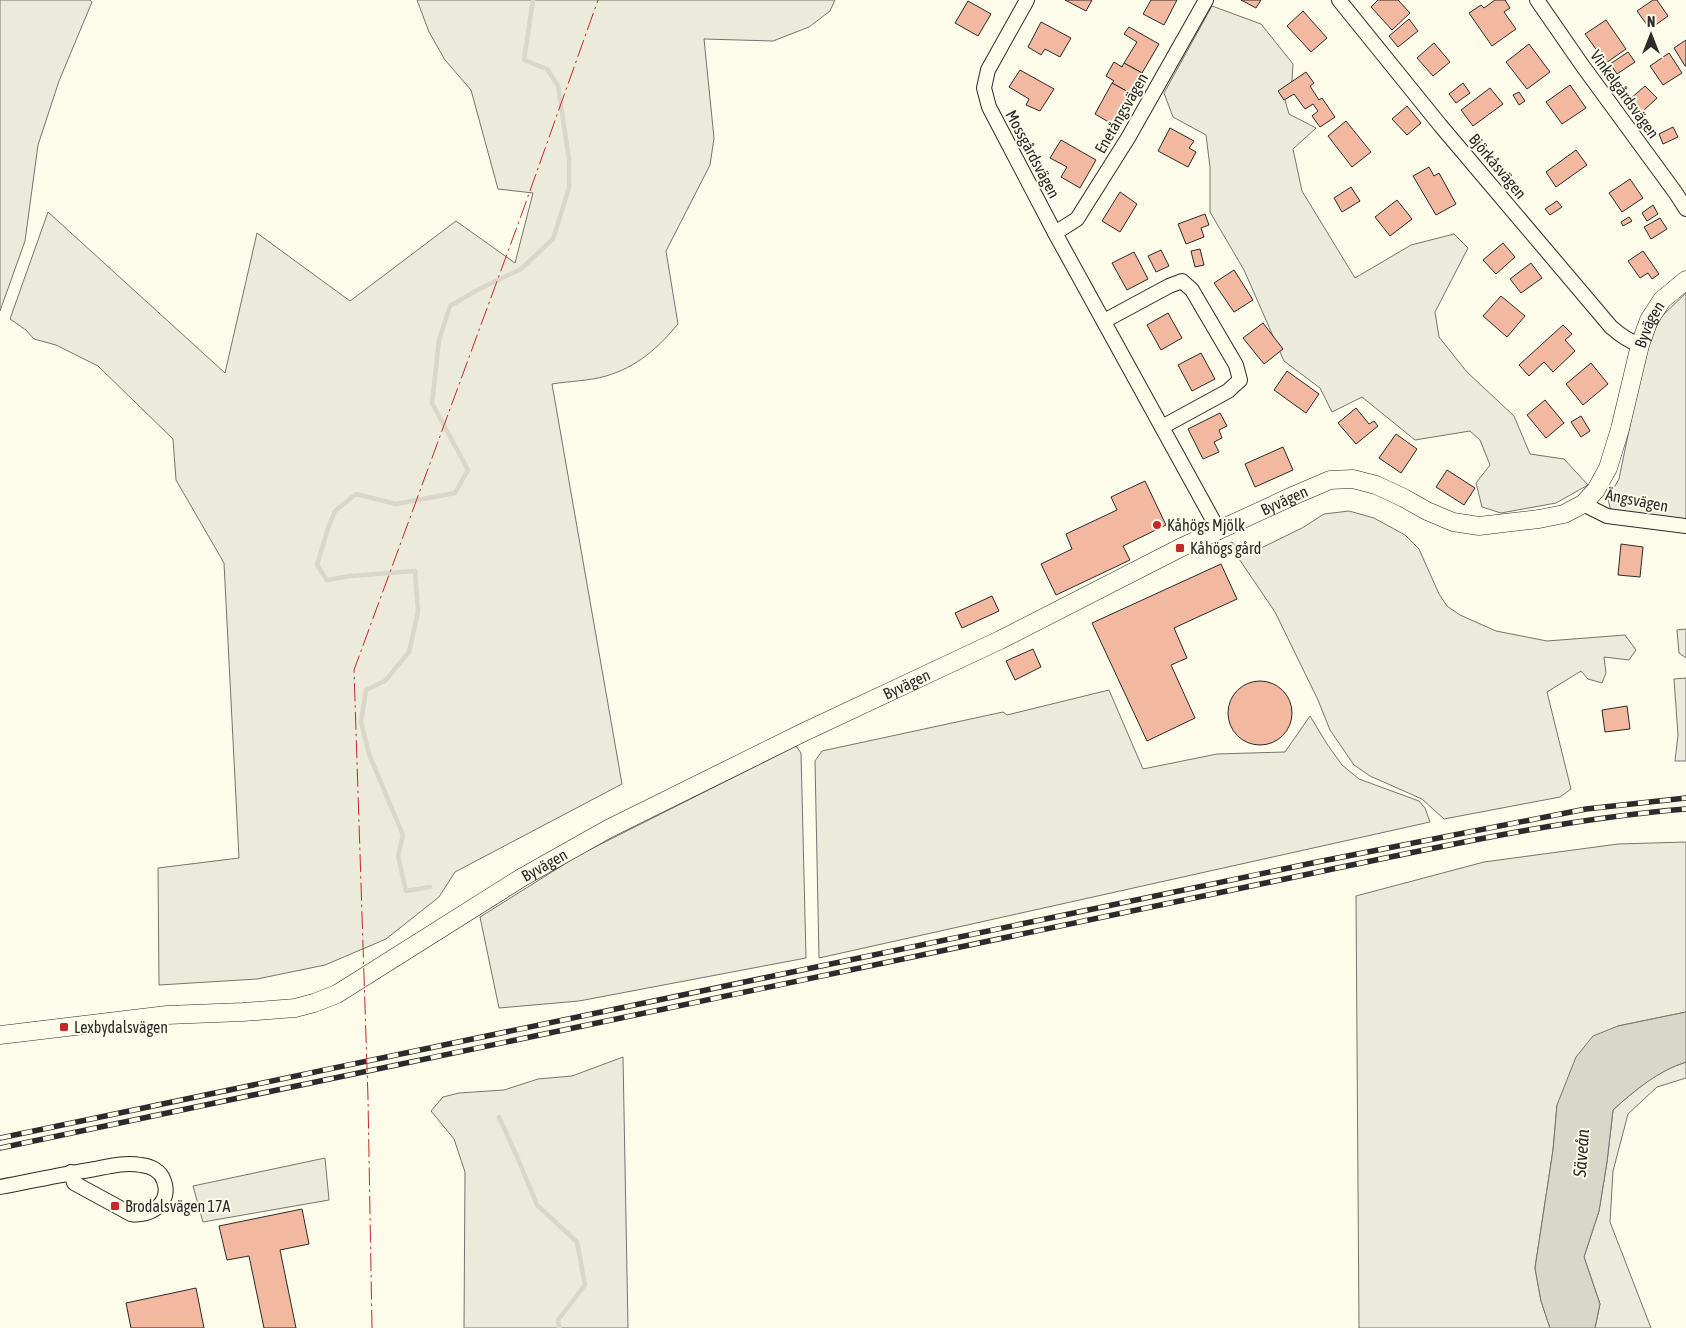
<svg xmlns="http://www.w3.org/2000/svg" width="1686" height="1328" font-family="'Asap Condensed',sans-serif">
<rect width="100%" height="100%" fill="#fdfbea"/>
<g fill="#ecebdb" stroke="#74746e">
<path d="M 0,0 L 90,0 L 92,2 L 59,81 L 38,145 L 25,241 L 0,311 Z"/>
<path d="M 417,0 L 835,0 L 830,11 L 809,27 L 773,41 L 704,39 L 714,138 L 710,165 L 666,251 L 678,324 C 658,348 637,367 606,376 C 589,381 570,381 552,384 L 622,784 L 455,872 L 439,897 L 386,939 L 325,965 L 257,979 L 159,985 L 158,868 L 239,858 L 224,563 L 176,480 L 173,439 L 98,366 L 56,345 L 34,339 L 26,330 L 10,319 L 48,212 L 225,373 L 257,233 L 350,301 L 456,221 L 515,263 L 533,193 L 498,189 L 471,90 L 445,60 L 429,32 Z"/>
<path d="M 1212,6 L 1261,24 L 1293,64 L 1292,81 L 1283,93 L 1289,114 L 1316,128 L 1293,149 L 1302,191 L 1355,278 L 1411,245 L 1454,234 L 1468,248 L 1435,312 L 1439,337 L 1467,372 L 1514,416 L 1530,454 L 1564,459 L 1588,485 L 1556,503 L 1501,513 L 1482,507 L 1476,483 L 1490,465 L 1480,440 L 1470,431 L 1415,440 L 1362,397 L 1332,412 L 1320,388 L 1284,361 L 1244,270 L 1210,212 L 1210,167 L 1206,135 L 1173,117 L 1164,93 Z"/>
<path d="M 1686,293 L 1686,522 L 1621,515 L 1610,508 L 1608,498 L 1619,479 L 1638,386 L 1650,340 L 1661,317 Z"/>
<path d="M 1349,511 L 1374,518 L 1405,535 L 1419,549 L 1439,594 L 1447,606 L 1460,615 L 1496,631 L 1547,641 L 1625,635 L 1636,650 L 1629,660 L 1604,657 L 1606,673 L 1602,683 L 1588,679 L 1581,671 L 1547,692 L 1571,789 L 1560,797 L 1444,819 L 1422,799 L 1370,776 L 1354,765 L 1330,730 L 1318,700 L 1275,612 L 1233,550 L 1229,551 L 1228,544 L 1232,542 L 1239,551 L 1253,552 L 1302,528 L 1324,514 Z"/>
<path d="M 1686,629 L 1686,658 L 1679,653 L 1677,630 Z"/>
<path d="M 1686,678 L 1686,761 L 1675,761 L 1678,735 L 1674,679 Z"/>
<path d="M 1109,690 L 1143,769 L 1217,754 L 1285,752 L 1310,716 L 1327,744 L 1342,765 L 1359,779 L 1419,801 L 1425,808 L 1430,822 L 819,958 L 815,761 L 822,751 L 1003,712 L 1007,715 Z"/>
<path d="M 796,746 L 801,753 L 806,958 L 579,1001 L 499,1008 L 480,917 L 579,855 Z"/>
<path d="M 1686,842 L 1686,1012 L 1618,1026 L 1557,1105 L 1553,1150 L 1535,1268 L 1541,1301 L 1550,1328 L 1359,1328 L 1356,896 L 1484,862 L 1618,844 Z"/>
<path d="M 623,1057 L 628,1328 L 464,1328 L 465,1172 L 454,1139 L 431,1111 L 443,1097 L 459,1093 L 504,1090 L 538,1079 L 572,1076 Z"/>
<path d="M 1686,1062 L 1686,1078 L 1657,1087 L 1628,1114 L 1613,1171 L 1610,1222 L 1651,1328 L 1595,1328 L 1600,1304 L 1584,1257 L 1599,1211 L 1607,1162 L 1613,1110 C 1635,1090 1657,1071 1686,1062 Z"/>
</g>
<path fill="#eceadb" stroke="#74746e" d="M 325,1158 L 329,1200 L 203,1222 L 193,1186 Z"/>
<path fill="#d8d7c9" stroke="#74746e" d="M 1686,1012 L 1686,1062 C 1658,1071 1635,1090 1613,1110 L 1607,1162 L 1599,1211 L 1584,1257 L 1600,1304 L 1595,1328 L 1550,1328 L 1541,1301 L 1535,1268 L 1553,1150 L 1557,1105 L 1576,1057 L 1593,1036 L 1618,1026 Z"/>
<g fill="none" stroke-linecap="round" stroke-linejoin="round">
<g stroke="#d8d7c9" stroke-width="4.5">
<path d="M 430,887 L 406,891 L 398,856 L 403,835 L 369,754 L 361,722 L 366,690 L 385,681 L 409,652 L 418,612 L 415,571 L 350,576 L 327,580 L 317,565 L 328,528 L 335,511 L 356,494 L 396,504 L 455,493 L 468,470 L 432,403 L 439,340 L 450,306 L 479,289 L 521,269 L 553,239 L 569,188 L 569,159 L 558,86 L 547,69 L 524,60 L 533,0"/>
<path d="M 499,1117 L 518,1159 L 537,1205 L 577,1242 L 585,1285 L 558,1320 L 559,1328"/>
</g>
</g>
<g fill="#f2b8a0" stroke="#2b2b2b">
<path d="M 1065,0 L 1092,0 L 1086,11 Z"/>
<path d="M 1151,0 L 1177,0 L 1164,25 L 1143,14 Z"/>
<path d="M 1241,0 L 1261,0 L 1256,8 Z"/>
<path d="M 1378,0 L 1398,0 L 1410,13 L 1392,30 L 1371,7 Z"/>
<path d="M 1495,0 L 1505,0 L 1510,8 L 1504,12 L 1516,29 L 1492,46 L 1469,13 L 1481,5 L 1484,8 Z"/>
<path d="M 1653,0 L 1657,0 L 1668,16 L 1650,29 L 1637,11 Z"/>
<path d="M 968,1 L 991,14 L 978,36 L 955,23 Z"/>
<path d="M 1303,11 L 1327,38 L 1311,52 L 1287,26 Z"/>
<path d="M 1409,19 L 1418,31 L 1398,47 L 1389,36 Z"/>
<path d="M 1606,20 L 1626,49 L 1606,63 L 1585,34 Z"/>
<path d="M 1041,22 L 1071,38 L 1060,57 L 1045,49 L 1041,55 L 1028,47 Z"/>
<path d="M 1129,27 L 1159,44 L 1142,73 L 1124,63 L 1137,42 L 1124,34 Z"/>
<path d="M 1686,40 L 1686,66 L 1685,66 L 1674,48 Z"/>
<path d="M 1434,43 L 1450,62 L 1433,76 L 1417,58 Z"/>
<path d="M 1529,44 L 1550,72 L 1527,89 L 1506,62 Z"/>
<path d="M 1628,52 L 1635,62 L 1617,74 L 1610,64 Z"/>
<path d="M 1669,53 L 1682,73 L 1663,85 L 1650,66 Z"/>
<path d="M 1114,62 L 1122,67 L 1124,63 L 1142,73 L 1130,93 L 1112,83 L 1114,81 L 1106,76 Z"/>
<path d="M 1020,70 L 1054,89 L 1040,111 L 1026,105 L 1029,99 L 1009,87 Z"/>
<path d="M 1306,72 L 1314,83 L 1310,86 L 1319,100 L 1322,98 L 1335,117 L 1320,127 L 1312,116 L 1318,111 L 1313,104 L 1305,109 L 1294,94 L 1284,100 L 1278,91 Z"/>
<path d="M 1112,83 L 1130,93 L 1112,124 L 1095,114 Z"/>
<path d="M 1463,83 L 1470,93 L 1456,103 L 1449,94 Z"/>
<path d="M 1570,85 L 1586,108 L 1562,124 L 1546,102 Z"/>
<path d="M 1645,86 L 1657,98 L 1642,112 L 1630,99 Z"/>
<path d="M 1490,88 L 1503,104 L 1473,126 L 1461,110 Z"/>
<path d="M 1519,92 L 1525,101 L 1519,105 L 1513,95 Z"/>
<path d="M 1407,106 L 1421,123 L 1407,135 L 1392,119 Z"/>
<path d="M 1346,121 L 1371,152 L 1352,167 L 1328,136 Z"/>
<path d="M 1673,127 L 1678,137 L 1663,144 L 1659,134 Z"/>
<path d="M 1170,128 L 1194,141 L 1189,148 L 1196,152 L 1188,167 L 1158,151 Z"/>
<path d="M 1061,140 L 1096,160 L 1080,188 L 1061,177 L 1067,167 L 1050,158 Z"/>
<path d="M 1576,150 L 1587,165 L 1556,187 L 1546,172 Z"/>
<path d="M 1429,167 L 1434,176 L 1439,173 L 1456,204 L 1436,215 L 1413,176 Z"/>
<path d="M 1630,179 L 1643,198 L 1622,212 L 1609,193 Z"/>
<path d="M 1351,187 L 1360,201 L 1342,212 L 1334,198 Z"/>
<path d="M 1120,192 L 1137,204 L 1120,232 L 1102,221 Z"/>
<path d="M 1397,200 L 1412,219 L 1390,236 L 1375,217 Z"/>
<path d="M 1557,201 L 1562,207 L 1550,215 L 1545,209 Z"/>
<path d="M 1653,205 L 1658,214 L 1647,221 L 1642,213 Z"/>
<path d="M 1205,214 L 1209,225 L 1201,228 L 1204,237 L 1186,244 L 1178,224 Z"/>
<path d="M 1629,217 L 1632,221 L 1623,226 L 1621,222 Z"/>
<path d="M 1660,218 L 1667,229 L 1651,239 L 1644,227 Z"/>
<path d="M 1503,243 L 1515,257 L 1496,274 L 1483,260 Z"/>
<path d="M 1200,249 L 1204,265 L 1195,267 L 1191,251 Z"/>
<path d="M 1161,250 L 1169,266 L 1156,272 L 1148,256 Z"/>
<path d="M 1643,251 L 1659,274 L 1652,279 L 1648,273 L 1640,278 L 1628,261 Z"/>
<path d="M 1134,252 L 1148,279 L 1127,290 L 1112,263 Z"/>
<path d="M 1531,263 L 1542,278 L 1521,293 L 1510,279 Z"/>
<path d="M 1234,270 L 1253,300 L 1234,312 L 1214,283 Z"/>
<path d="M 1501,296 L 1525,316 L 1507,337 L 1483,316 Z"/>
<path d="M 1168,313 L 1182,338 L 1161,350 L 1147,325 Z"/>
<path d="M 1263,323 L 1283,349 L 1264,364 L 1243,338 Z"/>
<path d="M 1563,325 L 1572,334 L 1565,340 L 1575,351 L 1553,372 L 1544,362 L 1529,376 L 1519,365 Z"/>
<path d="M 1201,353 L 1215,379 L 1192,391 L 1178,365 Z"/>
<path d="M 1591,363 L 1608,384 L 1583,405 L 1566,384 Z"/>
<path d="M 1287,371 L 1319,394 L 1306,413 L 1274,390 Z"/>
<path d="M 1545,400 L 1564,423 L 1546,438 L 1527,415 Z"/>
<path d="M 1356,408 L 1369,424 L 1374,421 L 1378,426 L 1356,444 L 1338,423 Z"/>
<path d="M 1220,413 L 1227,426 L 1219,430 L 1222,438 L 1214,442 L 1219,452 L 1203,459 L 1188,429 Z"/>
<path d="M 1581,416 L 1590,431 L 1581,437 L 1571,422 Z"/>
<path d="M 1396,434 L 1417,449 L 1401,473 L 1379,458 Z"/>
<path d="M 1283,447 L 1293,470 L 1255,487 L 1245,464 Z"/>
<path d="M 1447,470 L 1475,488 L 1464,505 L 1436,487 Z"/>
<path d="M 1145,481 L 1166,525 L 1123,546 L 1130,560 L 1056,595 L 1041,564 L 1072,549 L 1066,534 L 1117,510 L 1111,497 Z"/>
<path d="M 1621,544 L 1643,547 L 1640,577 L 1618,575 Z"/>
<path d="M 1221,564 L 1237,599 L 1174,628 L 1187,658 L 1171,665 L 1195,718 L 1147,741 L 1092,623 Z"/>
<path d="M 992,596 L 999,611 L 962,628 L 955,613 Z"/>
<path d="M 1033,649 L 1041,667 L 1015,680 L 1006,661 Z"/>
<circle cx="1260" cy="713" r="32"/>
<path d="M 1627,706 L 1630,729 L 1605,732 L 1602,710 Z"/>
<path d="M 302,1209 L 309,1244 L 280,1250 L 296,1328 L 264,1328 L 249,1256 L 227,1260 L 219,1226 Z"/>
<path d="M 196,1288 L 204,1328 L 131,1328 L 126,1303 Z"/>
</g>
<g fill="none" stroke-linecap="round" stroke-linejoin="round">
<g stroke="#2b2b2b" stroke-width="16">
<g id="minor">
<path d="M 1027,0 L 988,70 L 984,88 L 989,107 L 1055,233 L 1219,531"/>
<path d="M 1339,0 L 1440,125 L 1611,327 C 1620,335 1628,341 1640,345"/>
<path d="M 1537,0 L 1582,65 L 1675,192 L 1686,209"/>
<path d="M 1055,233 L 1077,219 L 1128,138 L 1206,0"/>
<path d="M 1104,321 L 1169,286 L 1182,281 L 1192,290 L 1236,365 L 1240,380 L 1228,391 L 1162,427"/>
<path d="M 1583,504 L 1607,516 L 1686,526"/>
<path d="M 0,1187 C 32,1181 63,1174 95,1169 C 110,1166 125,1162 141,1165 C 151,1166 161,1171 164,1181 C 172,1203 150,1217 131,1214 L 74,1183 L 71,1172"/>
</g>
</g>
<g stroke="#2b2b2b" stroke-width="19">
<g id="tertiary">
<path id="s1" d="M 0,1035 L 167,1015 L 243,1012 L 295,1008 L 314,1003 L 337,994 L 521,878 L 608,829 L 802,733 L 1000,640 L 1180,548 L 1295,495 L 1330,480 L 1353,479 L 1376,485 L 1404,498 L 1427,511 L 1453,522 L 1479,526 L 1539,519 L 1564,514 L 1583,504 L 1596,490 L 1608,468 L 1620,429 L 1640,345 L 1649,320 L 1662,300 L 1686,280"/>
</g>
</g>
<use href="#minor" stroke="#fdfbea" stroke-width="14"/>
<use href="#tertiary" stroke="#fdfbea" stroke-width="18"/>
<g stroke="#2b2b2b" stroke-width="5.5">
<g id="rail">
<path d="M 0,1138 L 1322,861 L 1586,809 L 1686,798"/>
<path d="M 0,1148 L 1323,871 C 1444,846 1563,819 1686,809"/>
</g>
</g>
<use href="#rail" stroke="#fdfbea" stroke-width="4" stroke-dasharray="11" stroke-linecap="butt"/>
<path stroke="#c62828" stroke-width="1" stroke-dasharray="18 4 2.5 4" stroke-linecap="butt" d="M 372,1328 L 368,1098 L 354,670 L 521,216 L 598,0"/>
</g>
<g fill="#c62828" stroke="#fdfbea" stroke-width="2">
<circle cx="1157" cy="525" r="5"/>
<rect x="1175" y="543" width="10" height="10" rx="2.5"/>
<rect x="59" y="1022" width="10" height="10" rx="2.5"/>
<rect x="110" y="1201" width="10" height="10" rx="2.5"/>
</g>
<g text-anchor="middle" dominant-baseline="central" stroke-width="4" stroke-linejoin="round" paint-order="stroke">
<g font-size="16" fill="#2b2b2b" stroke="#fdfbea">
<text transform="translate(1625 94) rotate(54)">Vinkelgårdsvägen</text>
<text transform="translate(1121 113) rotate(-60)">Enetångsvägen</text>
<text transform="translate(1033 154) rotate(62)">Mossgårdsvägen</text>
<text transform="translate(1498 166) rotate(50)">Björkåsvägen</text>
<text stroke="none"><textPath href="#s1" startOffset="1920">Byvägen</textPath></text>
<text transform="translate(1637 500) rotate(11)">Ängsvägen</text>
<text stroke="none"><textPath href="#s1" startOffset="1410">Byvägen</textPath></text>
<text stroke="none"><textPath href="#s1" startOffset="990">Byvägen</textPath></text>
<text stroke="none"><textPath href="#s1" startOffset="585">Byvägen</textPath></text>
</g>
<g font-size="16" fill="#2b2b2b" stroke="#fdfbea" text-anchor="start">
<text x="1167" y="525">Kåhögs Mjölk</text>
<text x="1190" y="548">Kåhögs gård</text>
<text x="74" y="1027">Lexbydalsvägen</text>
<text x="125" y="1206">Brodalsvägen 17A</text>
</g>
<g font-size="18" font-style="italic" fill="#2b2b2b" stroke="#fdfbea">
<text transform="translate(1581 1153) rotate(-86)">Säveån</text>
</g>
</g>
<g transform="translate(1651 35)" stroke="#fdfbea" stroke-width="4" paint-order="stroke">
<path d="M0-4L9 19L0 12L-9 19Z" fill="#2b2b2b"/>
<text y="-8" font-size="14" font-weight="bold" text-anchor="middle" fill="#2b2b2b">N</text>
</g>
</svg>
